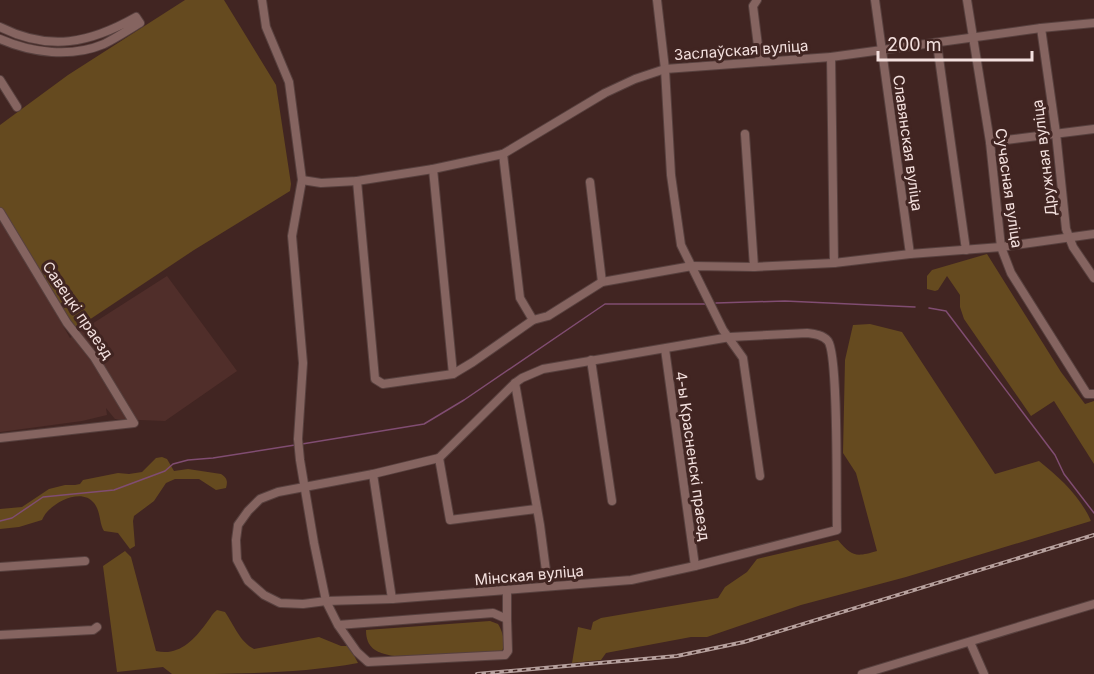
<svg xmlns="http://www.w3.org/2000/svg" width="1094" height="674" font-family="Inter,sans-serif">
<rect width="100%" height="100%" fill="#412522"/>
<path fill="#502e2a" d="M 0,216 L 70,338 L 167,276 L 237,371 L 165,421 L 115,419 L 106,408 L 107,415 L 82,421 L 0,432 Z"/>
<g fill="#654a1f">
<path d="M 185,0 L 224,0 L 276,85 L 291,184 L 290,191 L 194,250 L 74,330 L 0,207 L 0,125 L 68,75 Z"/>
<path d="M 987,254 L 1061,372 L 1085,404 L 1094,401 L 1094,464 L 1054,401 L 1031,416 L 964,319 L 960,307 L 960,295 L 947,276 L 938,290 L 935,291 L 927,289 L 927,276 L 932,270 Z"/>
<path d="M 870,324 L 902,332 L 995,474 L 1039,461 C 1060,478 1080,496 1091,521 L 906,577 L 801,605 L 707,637 L 691,637 L 611,652 L 606,653 L 601,660 L 572,663 L 578,627 L 591,630 L 593,622 L 601,618 L 718,598 L 725,587 L 747,572 L 757,559 L 838,540 C 852,557 856,557 877,551 L 856,473 L 843,453 L 845,360 L 853,325 Z"/>
<path d="M 162,457 L 167,459 L 174,471 L 188,469 L 221,474 C 227,478 228,481 226,488 L 216,490 L 199,479 L 175,479 L 166,483 L 154,501 L 134,516 L 133,521 L 135,546 L 130,549 L 118,533 L 104,531 C 99,523 101,512 94,503 C 81,486 48,504 42,520 L 19,527 L 0,529 L 0,509 L 22,507 L 49,489 L 65,485 L 75,485 L 80,484 L 83,480 L 118,473 L 129,474 L 142,472 L 156,458 Z"/>
<path d="M 125,551 L 131,557 L 156,651 C 178,656 192,642 205,625 C 210,619 211,615 217,610 L 225,612 C 234,625 240,642 254,649 L 319,637 L 341,646 L 349,646 L 358,663 C 297,674 234,674 172,674 L 163,667 L 117,672 L 103,566 Z"/>
<path d="M 490,621 L 498,624 C 503,632 507,646 500,654 L 394,656 C 376,653 366,648 366,630 Z"/>
</g>
<g fill="none" stroke-linecap="round" stroke-linejoin="round">
<g stroke="#804d72" stroke-width="1.5">
<path d="M 716,303 L 785,301 L 915,307"/>
<path d="M 929,308 L 946,311 L 1055,455 L 1064,474 L 1094,513"/>
<path d="M 302,444 L 424,424 L 464,400 L 605,304 L 705,304"/>
<path d="M 0,521 L 12,518 L 43,497 L 114,490 L 165,471 L 173,464 L 188,460 L 213,458 L 295,445"/>
</g>
<g stroke="#57403e" stroke-width="10">
<g id="minor">
<path d="M 262,0 L 266,27 L 289,82 L 302,180 L 292,236 L 303,363 L 298,439 L 300,460 L 314,543 L 326,601 L 338,625 L 357,652 L 368,662 L 505,655 L 508,651 L 507,619 L 493,613 L 338,625"/>
<path d="M 657,0 L 665,69 L 671,175 L 681,245 L 723,330 L 743,358 L 760,476"/>
<path d="M 757,0 L 753,6 L 760,62"/>
<path d="M 875,0 L 910,254"/>
<path d="M 967,0 L 990,142 L 1001,247 L 1011,273 L 1087,394 L 1094,394"/>
<path d="M 0,27 C 50,52 90,43 136,17 L 140,23 C 128,30 116,38 104,44 C 71,58 32,53 0,39"/>
<path d="M 1041,28 L 1056,133 L 1066,229 L 1073,247 L 1094,278"/>
<path d="M 937,44 L 966,250"/>
<path d="M 831,57 L 834,263"/>
<path d="M 0,80 L 17,107"/>
<path d="M 745,134 L 754,267"/>
<path d="M 990,142 L 1094,129"/>
<path d="M 503,154 L 520,298 L 533,320"/>
<path d="M 433,169 L 453,374"/>
<path d="M 302,180 L 321,183 L 357,181 L 433,169 L 503,154 L 605,93 L 635,79 L 665,69 L 831,57 L 1041,28 L 1094,23"/>
<path d="M 357,181 L 375,379 L 383,384 L 453,374 L 473,362 L 533,320 L 548,316 L 602,282 L 692,266 L 754,267 L 834,263 L 910,254 L 1001,247 L 1094,234"/>
<path d="M 590,182 L 602,282"/>
<path d="M 0,212 L 67,323 L 94,357 L 134,423 L 0,438"/>
<path d="M 807,333 C 815,334 823,335 828,341 C 839,356 836,501 837,530 L 695,566 L 631,580 L 392,599 L 326,601 L 303,604 L 280,603 L 264,595 L 248,581 L 237,560 L 236,540 L 238,525 L 248,511 L 260,499 L 278,492 L 373,474 L 439,458 L 515,383 L 522,378 L 543,369 L 730,337 Z"/>
<path d="M 665,349 L 695,566"/>
<path d="M 591,360 L 612,501"/>
<path d="M 515,383 L 540,525 L 548,586"/>
<path d="M 439,458 L 450,520 L 536,509"/>
<path d="M 373,474 L 392,599"/>
<path d="M 0,567 L 85,561"/>
<path d="M 507,619 L 507,590"/>
<path d="M 0,635 L 93,630 L 97,627"/>
<path d="M 970,642 L 984,674"/>
<path d="M 862,674 L 1094,604"/>
</g>
</g>
<use href="#minor" stroke="#856460" stroke-width="8"/>
<g stroke="#b6a09d" stroke-width="4">
<path id="rail" d="M 477,674 L 677,656 L 744,642 L 1094,535"/>
</g>
<use href="#rail" stroke="#412522" stroke-width="1.5" stroke-dasharray="4.5" stroke-linecap="butt"/>
</g>
<g text-anchor="middle" dominant-baseline="central" stroke-width="6" stroke-linejoin="round" paint-order="stroke">
<g font-size="15" fill="#f3e0de" stroke="#412522">
<text transform="translate(741 50) rotate(-4)">Заслаўская вуліца</text>
<text transform="translate(908 143) rotate(82)">Славянская вуліца</text>
<text transform="translate(1044 158) rotate(-97)">Дружная вуліца</text>
<text transform="translate(1009 188) rotate(82)">Сучасная вуліца</text>
<text transform="translate(78 310) rotate(56)">Савецкі праезд</text>
<text transform="translate(693 456) rotate(82)">4-ы Красненскі праезд</text>
<text transform="translate(529 575) rotate(-5)">Мінская вуліца</text>
</g>
</g>
<path d="M878 51v9h154v-9" fill="none" stroke="#f3e0de" stroke-width="3"/>
<text x="887" y="51" font-size="18" fill="#f3e0de" stroke="#412522" stroke-width="4.5" paint-order="stroke">200 m</text>
</svg>
